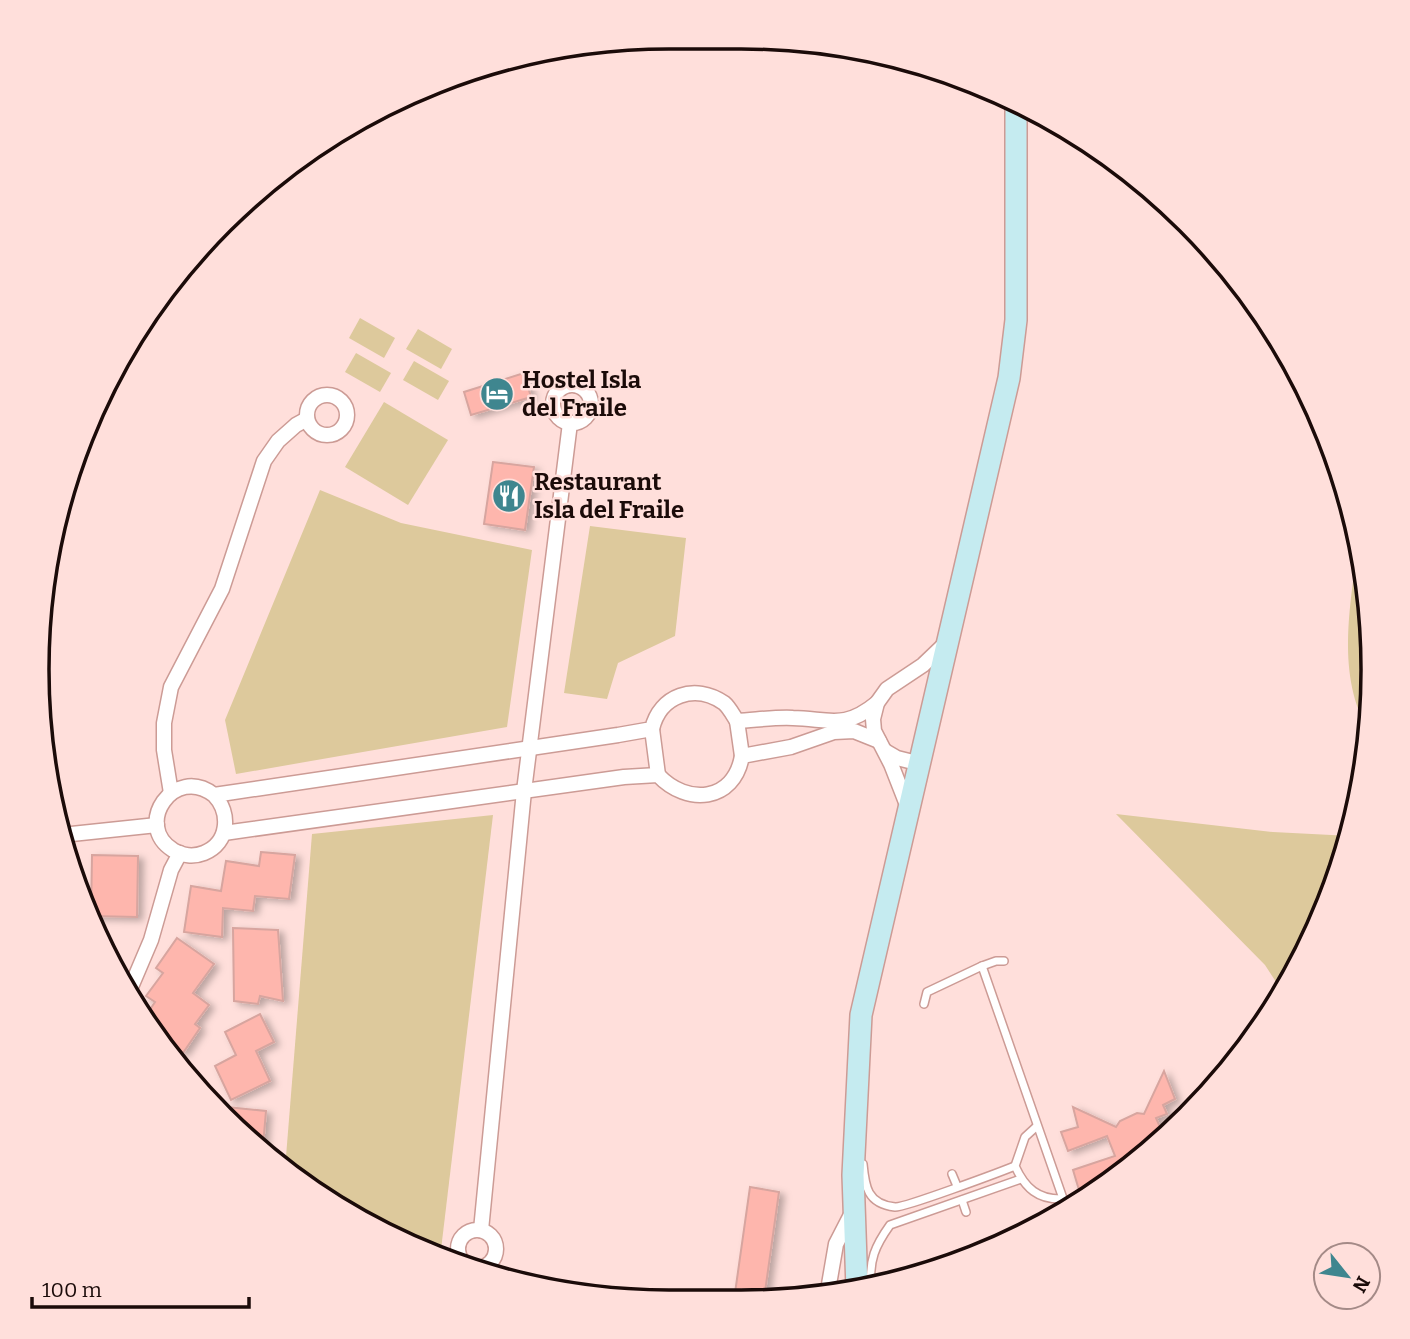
<svg xmlns="http://www.w3.org/2000/svg" width="1410" height="1339" font-family="Bitter,serif">
<defs>
<filter id="shadow"><feDropShadow dx="5" dy="3" stdDeviation="3.5" flood-color="#0004"/></filter>
</defs>
<rect width="100%" height="100%" fill="#ffdfdb"/>
<g fill="#ddc99c">
<path d="M 360,318 L 395,338 L 384,358 L 349,338 Z"/>
<path d="M 418,329 L 452,349 L 441,369 L 406,349 Z"/>
<path d="M 356,353 L 391,373 L 380,392 L 345,372 Z"/>
<path d="M 414,361 L 449,381 L 438,400 L 403,380 Z"/>
<path d="M 384,402 L 448,440 L 408,505 L 345,467 Z"/>
<path d="M 320,490 L 401,523 L 532,550 L 507,727 L 236,774 L 225,720 Z"/>
<path d="M 590,526 L 686,538 L 675,636 L 618,663 L 607,699 L 564,693 Z"/>
<path d="M 1358,546 L 1363,566 L 1361,635 L 1365,674 L 1371,687 L 1372,711 L 1369,731 C 1336,677 1350,605 1358,546 Z"/>
<path d="M 1116,814 L 1273,832 L 1351,836 L 1308,950 L 1282,991 L 1265,965 Z"/>
<path d="M 493,815 L 440,1258 L 427,1254 L 318,1195 L 285,1169 L 312,834 Z"/>
</g>
<g fill="#feb6ad" stroke="#d7a59f" stroke-width="2" filter="url(#shadow)">
<path d="M 524,373 L 531,397 L 471,415 L 464,392 Z"/>
<path d="M 493,462 L 534,467 L 525,530 L 484,524 Z"/>
<path d="M 261,852 L 295,855 L 289,899 L 255,896 L 253,911 L 223,908 L 222,937 L 184,932 L 191,886 L 221,891 L 226,861 L 259,866 Z"/>
<path d="M 92,855 L 138,856 L 137,917 L 91,916 Z"/>
<path d="M 233,928 L 278,930 L 283,1001 L 260,996 L 258,1004 L 234,1001 Z"/>
<path d="M 177,938 L 214,964 L 193,993 L 209,1005 L 195,1024 L 200,1028 L 183,1053 L 161,1038 L 145,1017 L 155,1002 L 146,996 L 163,973 L 156,968 Z"/>
<path d="M 260,1014 L 274,1042 L 256,1051 L 270,1081 L 231,1100 L 215,1066 L 236,1055 L 225,1032 Z"/>
<path d="M 1164,1071 L 1175,1099 L 1163,1105 L 1167,1114 L 1156,1118 L 1165,1138 L 1157,1145 L 1082,1200 L 1073,1170 L 1115,1156 L 1107,1136 L 1068,1151 L 1061,1132 L 1078,1127 L 1073,1107 L 1116,1127 L 1120,1121 L 1137,1113 L 1144,1114 Z"/>
<path d="M 227,1107 L 266,1111 L 263,1146 L 257,1146 L 226,1120 Z"/>
<path d="M 750,1187 L 779,1192 L 764,1299 L 734,1300 Z"/>
</g>
<g fill="none" stroke-linecap="round" stroke-linejoin="round">
<g stroke="#cc9b95" stroke-width="10">
<g id="service">
<path d="M 982,966 L 996,961 L 1004,961"/>
<path d="M 924,1004 L 927,992 L 982,966 L 1067,1210"/>
<path d="M 1037,1126 L 1025,1137 L 1015,1166 C 1025,1188 1038,1200 1063,1199"/>
<path d="M 863,1164 C 865,1186 867,1204 895,1207 C 904,1208 1000,1172 1015,1166"/>
<path d="M 952,1174 L 957,1186"/>
<path d="M 962,1200 L 966,1212"/>
<path d="M 871,1286 C 869,1260 875,1246 890,1225 L 1021,1179"/>
</g>
</g>
<g stroke="#cc9b95" stroke-width="17">
<g id="minor">
<circle cx="572" cy="404" r="19"/>
<circle cx="327" cy="415" r="20"/>
<path d="M 737,721 L 742,756"/>
<path d="M 652,729 L 658,775"/>
<path d="M 885,751 L 897,758 L 921,764"/>
<path d="M 171,793 L 164,750 L 164,723 L 171,687 L 222,589 L 264,461 L 278,441 L 296,425 L 307,419"/>
<path d="M 214,795 C 231,813 229,843 204,853 C 194,857 182,856 173,850 C 133,825 174,764 214,795 L 618,735 L 652,729 C 660,695 695,683 724,703 C 729,707 733,715 737,721 C 756,720 775,717 793,718 C 830,719 844,730 877,703"/>
<path d="M 909,810 L 891,764 L 874,731 L 873,719 L 877,703 L 887,689 L 923,665 L 946,643"/>
<path d="M 224,833 L 624,777 L 658,775 C 687,806 734,802 742,756 L 791,747 L 834,732 L 854,731 L 879,741"/>
<path d="M 62,835 L 157,825"/>
<path d="M 128,994 L 151,940 L 171,870 L 180,853"/>
<path d="M 481,1230 L 524,791 L 570,423"/>
<circle cx="477" cy="1249" r="19"/>
<path d="M 827,1296 L 836,1244 L 853,1211"/>
</g>
</g>
<g stroke="#cc9b95" stroke-width="24">
<path id="secondary" d="M 857,1289 L 853,1175 L 861,1015 L 1009,378 L 1016,320 L 1016,101"/>
</g>
<use href="#service" stroke="#fff" stroke-width="7"/>
<use href="#minor" stroke="#fff" stroke-width="14"/>
<use href="#secondary" stroke="#c5ebf0" stroke-width="21"/>
</g>
<defs>
<g id="hotel-disc" transform="scale(1.75)"><circle r="9.5" fill="#3f868f" stroke="#ffdfdb"/><path d="M-6-4.5h1.5V1H6V5H4.5V3h-9V5H-6ZM-4 0a1.8 1.8 0 1 1 3.6 0ZM.5 0V-2.5h3Q6-2.5 6 0Z" fill="#fff"/></g>
<g id="restaurant-disc" transform="scale(1.75)"><circle r="9.5" fill="#3f868f" stroke="#ffdfdb"/><path d="M-5-6h1v4h1v-4h1v4h1v-4h1v5L-1.5 .5V6h-2V.5L-5-1ZM5-6V6H3V1.5H1.5Q1.5-4 5-6Z" fill="#fff"/></g>
</defs>
<g fill-rule="evenodd">
<use href="#hotel-disc" x="497" y="394"/>
<use href="#restaurant-disc" x="509" y="496"/>
</g>
<g text-anchor="middle" dominant-baseline="central" stroke-width="5" stroke-linejoin="round" paint-order="stroke">
<g font-size="24" font-weight="bold" fill="#1b0b09" stroke="#ffdfdb" text-anchor="start">
<text x="522" y="380">Hostel Isla<tspan x="522" dy="28">del Fraile</tspan></text>
<text x="534" y="482">Restaurant<tspan x="534" dy="28">Isla del Fraile</tspan></text>
</g>
</g>
<path d="M0 0H1410V1339H0ZM669 49H741A620 620 0 0 1 1361 669V670A620 620 0 0 1 741 1290H669A620 620 0 0 1 49 670V669A620 620 0 0 1 669 49Z" fill="#ffdfdb" fill-rule="evenodd"/>
<path fill="none" stroke="#1b0b09" stroke-width="3.5" d="M669 49H741A620 620 0 0 1 1361 669V670A620 620 0 0 1 741 1290H669A620 620 0 0 1 49 670V669A620 620 0 0 1 669 49Z"/>
<g transform="translate(1347 1276) rotate(120)"><circle r="33" fill="#ffdfdb" stroke="#a48a87" stroke-width="2"/>
<path d="M0-5L12 26L0 18L-12 26Z" fill="#3f868f"/>
<text y="-10" font-size="19" font-weight="bold" text-anchor="middle" fill="#1b0b09">N</text>
</g>
<path d="M32 1297v10h217v-10" fill="none" stroke="#1b0b09" stroke-width="3.5"/>
<text x="42" y="1297" font-size="21" fill="#1b0b09" stroke="#ffdfdb" stroke-width="5" paint-order="stroke">100 m</text>
</svg>
